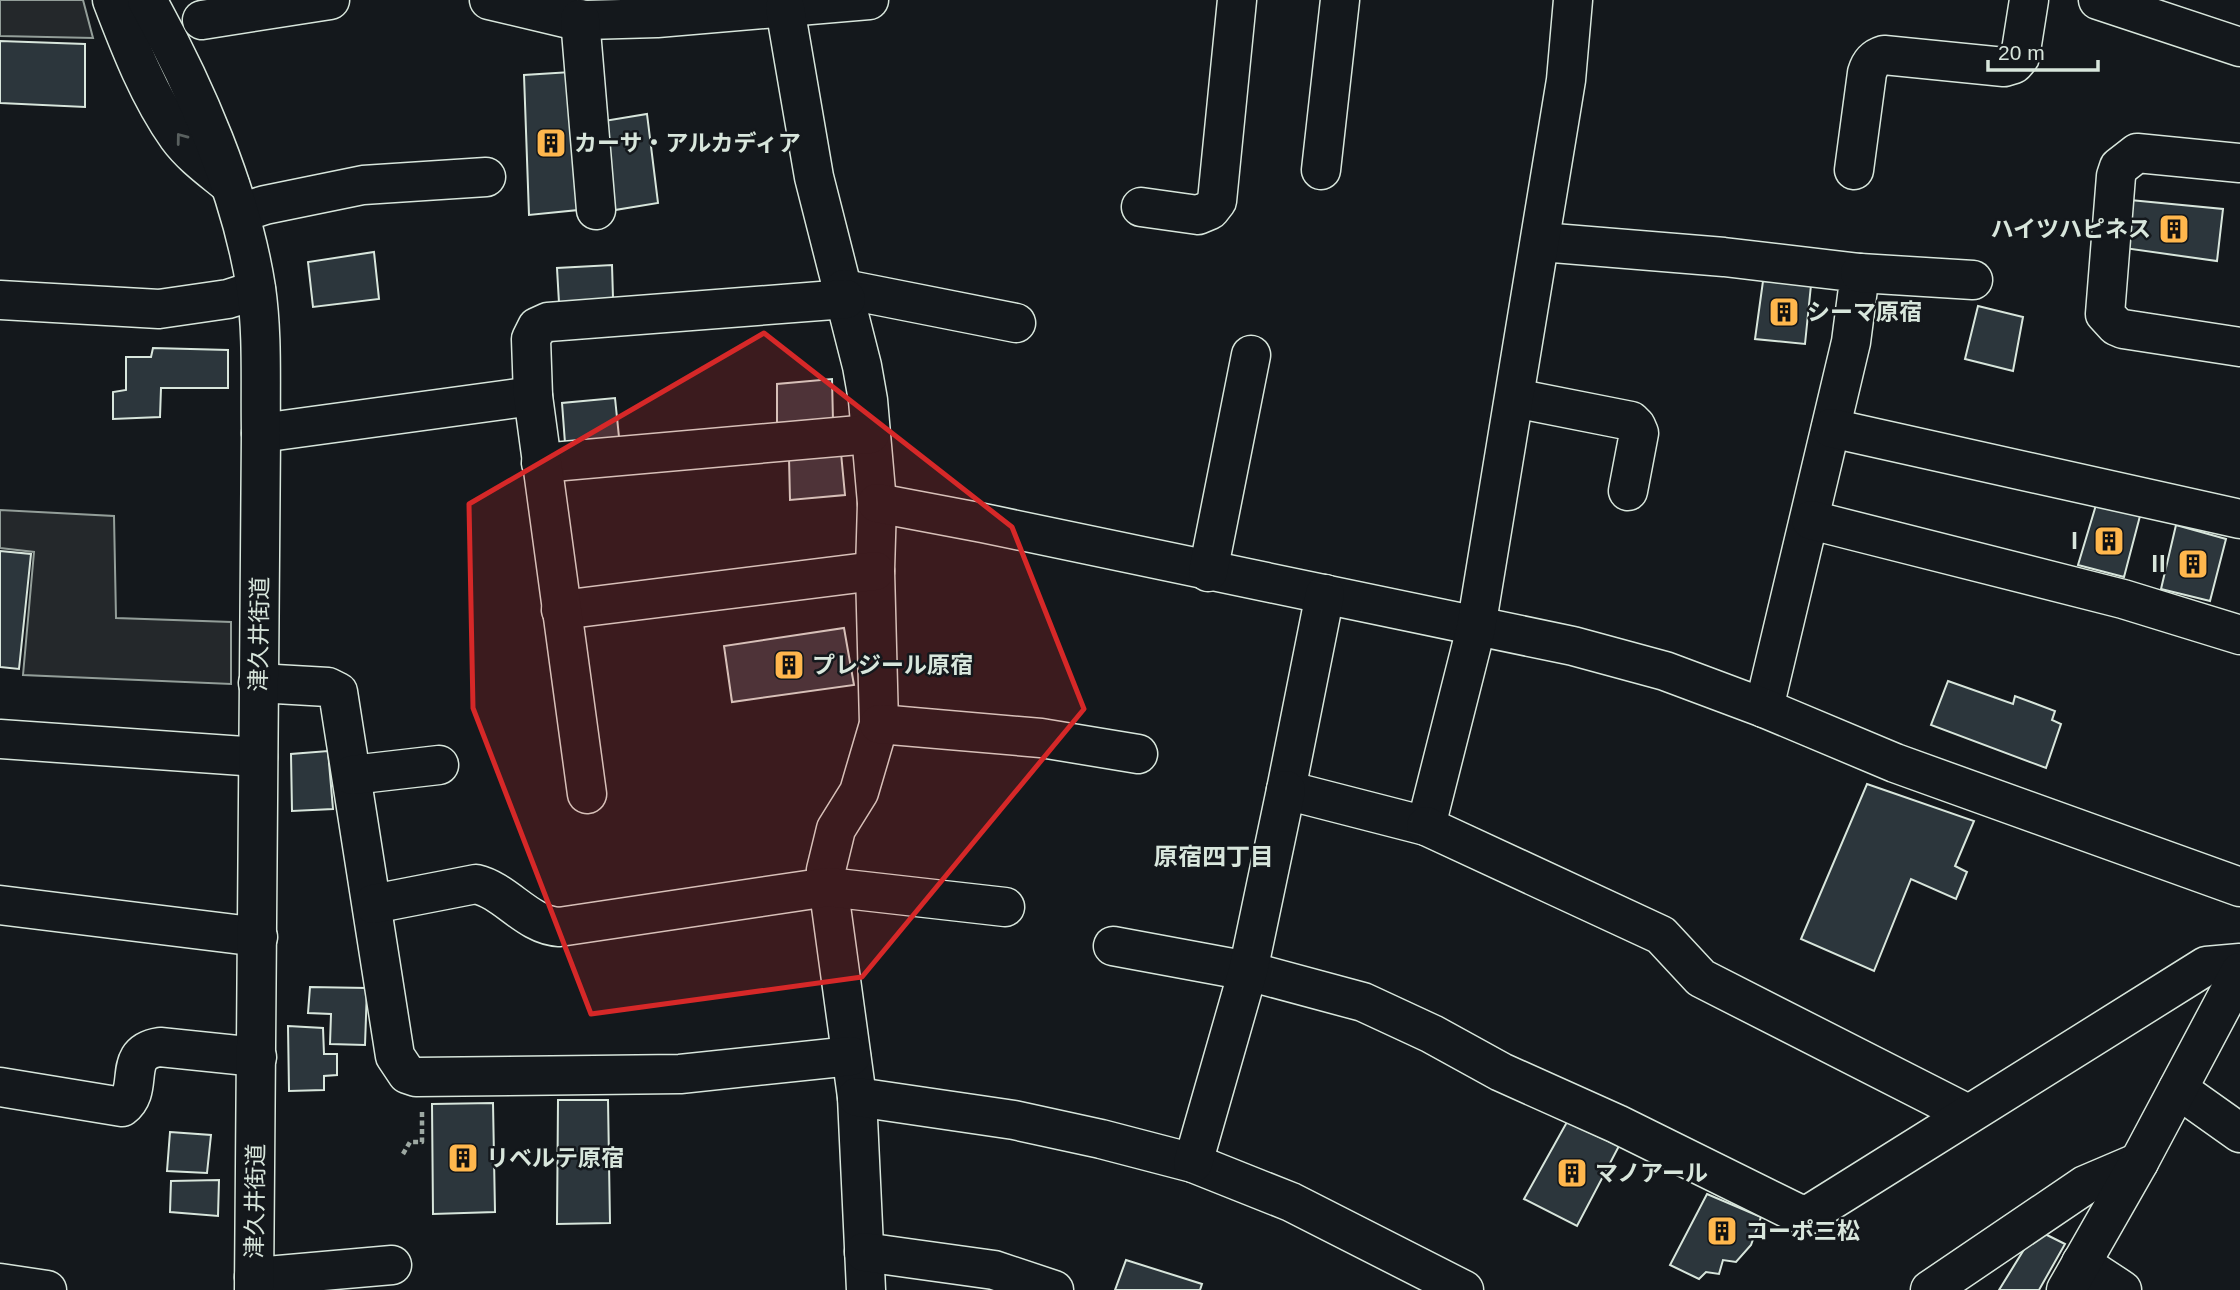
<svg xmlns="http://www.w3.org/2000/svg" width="2240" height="1290" font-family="Arial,'Noto Sans JP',sans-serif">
<rect width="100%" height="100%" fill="#14181c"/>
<g fill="#24282b" stroke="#939e99" stroke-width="2">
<path d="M 0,0 L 83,0 L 93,38 L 0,36 Z"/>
<path d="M 0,510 L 114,516 L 116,618 L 231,622 L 231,684 L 23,675 L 34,552 L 0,548 Z"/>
</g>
<g fill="#2c363c" stroke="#d8e6dc" stroke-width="2">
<path d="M 0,41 L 85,44 L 85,107 L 0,103 Z"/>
<path d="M 571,72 L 578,210 L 529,215 L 524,75 Z"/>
<path d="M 647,114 L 658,203 L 615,210 L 604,121 Z"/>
<path d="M 2130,200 L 2223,209 L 2217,261 L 2124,248 Z"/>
<path d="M 374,252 L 379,299 L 313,307 L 308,262 Z"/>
<path d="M 612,265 L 613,298 L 559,303 L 557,268 Z"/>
<path d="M 1763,281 L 1811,285 L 1805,344 L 1755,339 Z"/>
<path d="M 1978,306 L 2023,317 L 2013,371 L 1965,359 Z"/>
<path d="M 153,348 L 228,350 L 228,388 L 161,388 L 160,417 L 113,419 L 113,392 L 126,390 L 126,357 L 151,357 Z"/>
<path d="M 832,379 L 833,421 L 777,423 L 777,384 Z"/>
<path d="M 615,398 L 619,437 L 565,443 L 562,403 Z"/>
<path d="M 841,453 L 845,495 L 790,500 L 789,458 Z"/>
<path d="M 2096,505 L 2140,516 L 2124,577 L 2078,565 Z"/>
<path d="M 2176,525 L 2226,539 L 2210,601 L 2161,589 Z"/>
<path d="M 0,551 L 31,554 L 19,669 L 0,667 Z"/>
<path d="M 844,628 L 854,685 L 732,702 L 724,646 Z"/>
<path d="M 1948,681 L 2013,704 L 2015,696 L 2055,711 L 2052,720 L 2061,724 L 2046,768 L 1931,725 Z"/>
<path d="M 328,751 L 333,809 L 292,811 L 291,754 Z"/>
<path d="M 1867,784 L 1974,821 L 1955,866 L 1967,872 L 1956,899 L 1911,879 L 1874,971 L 1801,939 Z"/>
<path d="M 310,987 L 367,988 L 365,1045 L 330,1044 L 331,1014 L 308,1013 Z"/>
<path d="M 288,1026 L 323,1028 L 324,1054 L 337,1054 L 337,1075 L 324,1076 L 324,1090 L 289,1091 Z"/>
<path d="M 558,1100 L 608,1100 L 610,1223 L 557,1224 Z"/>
<path d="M 493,1103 L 495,1212 L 433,1214 L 432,1104 Z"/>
<path d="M 1567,1122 L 1619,1146 L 1577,1226 L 1524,1199 Z"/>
<path d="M 170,1132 L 211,1135 L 207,1173 L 167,1171 Z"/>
<path d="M 219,1180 L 218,1216 L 170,1212 L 171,1181 Z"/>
<path d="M 1707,1194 L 1761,1217 L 1751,1245 L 1736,1262 L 1723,1260 L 1719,1274 L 1706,1272 L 1699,1279 L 1670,1265 Z"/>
<path d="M 2043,1233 L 2065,1244 L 2039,1290 L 1999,1290 L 2028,1243 Z"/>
<path d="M 1126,1260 L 1202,1284 L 1200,1290 L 1115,1290 Z"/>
</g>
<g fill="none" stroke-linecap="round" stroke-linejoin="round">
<g stroke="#d8e6dc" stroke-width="41">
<g id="minor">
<path d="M 112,0 C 130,47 149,96 178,137 C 192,156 212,170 230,185"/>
<path d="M 489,0 L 565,18 L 586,20 L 657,18 L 869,0"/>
<path d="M 2098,0 L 2240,47"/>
<path d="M 785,8 L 814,177 L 862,366 L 868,400 L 877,503 L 875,571 L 879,724 L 859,792 L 836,829 L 826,870 L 857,1097 L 866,1290"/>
<path d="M 580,19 L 596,210"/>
<path d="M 202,20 L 330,0"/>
<path d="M 2240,163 L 2137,153 L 2119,167 L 2116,176 L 2105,314 L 2116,326 L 2123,329 L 2240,347"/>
<path d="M 1321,170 L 1340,0"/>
<path d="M 1854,170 L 1867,73 C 1870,63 1874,58 1884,55 L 2004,67 L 2014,64 L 2020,57 L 2029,0"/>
<path d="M 1141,207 L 1198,215 L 1210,210 L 1217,201 L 1237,0"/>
<path d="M 240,213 L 265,205 L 363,185 L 486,177"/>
<path d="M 1541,242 L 1724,257 L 1860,273 L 1851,342 L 1764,708"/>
<path d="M 1860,273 L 1973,280"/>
<path d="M 844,289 L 1016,323"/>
<path d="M 0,300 L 159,309 L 228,299 L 256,290"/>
<path d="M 1515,398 L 1631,421 L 1636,426 L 1639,433 L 1628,491"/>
<path d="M 1831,428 L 2240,519"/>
<path d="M 261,433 L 533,396"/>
<path d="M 541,463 L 870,434"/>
<path d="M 877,503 L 983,523 L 1573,646 L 1665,671 L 1764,708 L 1895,763 L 2240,887"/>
<path d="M 1811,520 L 2123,599 L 2240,635"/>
<path d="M 1208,572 L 1251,355"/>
<path d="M 1325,594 L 1286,790 L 1426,826 L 1476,628 L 1566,80 L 1573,0"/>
<path d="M 561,610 L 875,571"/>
<path d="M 258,683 L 328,687 L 338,692 L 395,1056 L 407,1074 L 416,1077 L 680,1074 L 851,1056"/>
<path d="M 879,724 L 1041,738 L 1138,754"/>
<path d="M 0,739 L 258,757"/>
<path d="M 352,775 L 439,765"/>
<path d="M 587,794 L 533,396 L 531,339 L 537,327 L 548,322 L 846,299"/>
<path d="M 1426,826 L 1661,935 L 1701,978 L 1968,1114"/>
<path d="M 373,904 L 476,884 C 506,891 527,925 559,927 L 828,887 L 1005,907"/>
<path d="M 0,905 L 258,937"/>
<path d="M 1113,946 L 1248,971 L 1363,1002 L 1432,1034 L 1501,1072 L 1617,1124 L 1797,1213 L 1808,1215 L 2206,966 L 2240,963"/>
<path d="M 0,1087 L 122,1107 C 146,1089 120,1053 160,1047 L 257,1057"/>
<path d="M 2178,1089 L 2240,1133"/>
<path d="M 857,1097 L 1014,1120 L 1101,1139 L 1193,1163 L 1291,1202 L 1464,1290"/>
<path d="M 1193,1163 L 1248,971 L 1286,790"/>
<path d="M 864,1252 L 994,1270 L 1054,1290"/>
<path d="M 2081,1263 L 2122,1290"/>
<path d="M 254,1277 L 392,1265"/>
<path d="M 0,1283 L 47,1290"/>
<path d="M 1930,1290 L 2085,1185 L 2139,1162"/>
<path d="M 2066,1290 L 2139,1162 L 2240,972"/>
</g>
</g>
<g stroke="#d8e6dc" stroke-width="41">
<path id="highway" d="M 147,0 C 195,86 241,191 256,288 C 263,336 260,385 261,433 L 254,1290"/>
</g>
<path stroke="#9da8a2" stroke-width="4.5" stroke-dasharray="5 3.5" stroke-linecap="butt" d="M 403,1154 L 410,1142 L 422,1142 L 422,1112"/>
<use href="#minor" stroke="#14181c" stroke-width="38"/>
<use href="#highway" stroke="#14181c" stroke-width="38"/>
</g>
<defs><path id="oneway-chevron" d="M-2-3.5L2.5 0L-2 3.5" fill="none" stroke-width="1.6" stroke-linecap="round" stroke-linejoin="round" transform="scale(1.75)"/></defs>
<use stroke="#59605f" href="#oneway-chevron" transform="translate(181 138) rotate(-127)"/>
<path fill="#d62828" fill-opacity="0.2" stroke="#d62828" stroke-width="5" stroke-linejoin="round" d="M 764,333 L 1012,527 L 1084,709 L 862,977 L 591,1014 L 473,708 L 469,504 Z"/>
<defs>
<g id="building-square" transform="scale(1.575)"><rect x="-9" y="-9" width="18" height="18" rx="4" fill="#ffb74d" stroke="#14181c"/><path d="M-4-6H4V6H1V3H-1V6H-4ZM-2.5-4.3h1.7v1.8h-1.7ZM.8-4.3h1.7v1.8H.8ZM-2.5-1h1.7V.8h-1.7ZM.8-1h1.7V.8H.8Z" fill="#111"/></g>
</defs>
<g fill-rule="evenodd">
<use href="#building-square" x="551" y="143"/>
<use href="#building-square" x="2174" y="229"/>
<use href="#building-square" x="1784" y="312"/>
<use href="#building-square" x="2109" y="541"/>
<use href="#building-square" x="2193" y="564"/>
<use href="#building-square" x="789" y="665"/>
<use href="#building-square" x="463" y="1158"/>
<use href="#building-square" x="1572" y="1173"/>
<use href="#building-square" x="1722" y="1231"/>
</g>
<g text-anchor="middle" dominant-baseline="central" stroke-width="5" stroke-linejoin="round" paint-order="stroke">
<g font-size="23" font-weight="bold" fill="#d8e6dc" stroke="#14181c" text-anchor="start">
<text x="574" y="143">カーサ・アルカディア</text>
<text x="2151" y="229" text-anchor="end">ハイツハピネス</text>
<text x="1807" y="312">シーマ原宿</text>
<text x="2086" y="541" text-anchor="end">Ⅰ</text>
<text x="2170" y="564" text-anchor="end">Ⅱ</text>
<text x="812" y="665">プレジール原宿</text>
<text x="486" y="1158">リベルテ原宿</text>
<text x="1595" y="1173">マノアール</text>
<text x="1745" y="1231">コーポ三松</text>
</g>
<g font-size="23" fill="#d8e6dc" stroke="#14181c">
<text transform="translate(259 634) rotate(-89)">津久井街道</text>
<text transform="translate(255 1201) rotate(-89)">津久井街道</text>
</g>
<g font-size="24" font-weight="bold" fill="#d8e6dc" stroke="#14181c">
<text x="1214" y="856">原宿四丁目</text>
</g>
</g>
<path d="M1988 60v10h110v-10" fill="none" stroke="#d8e6dc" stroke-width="3.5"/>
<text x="1998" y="60" font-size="21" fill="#d8e6dc" stroke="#14181c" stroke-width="5" paint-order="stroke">20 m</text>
</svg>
